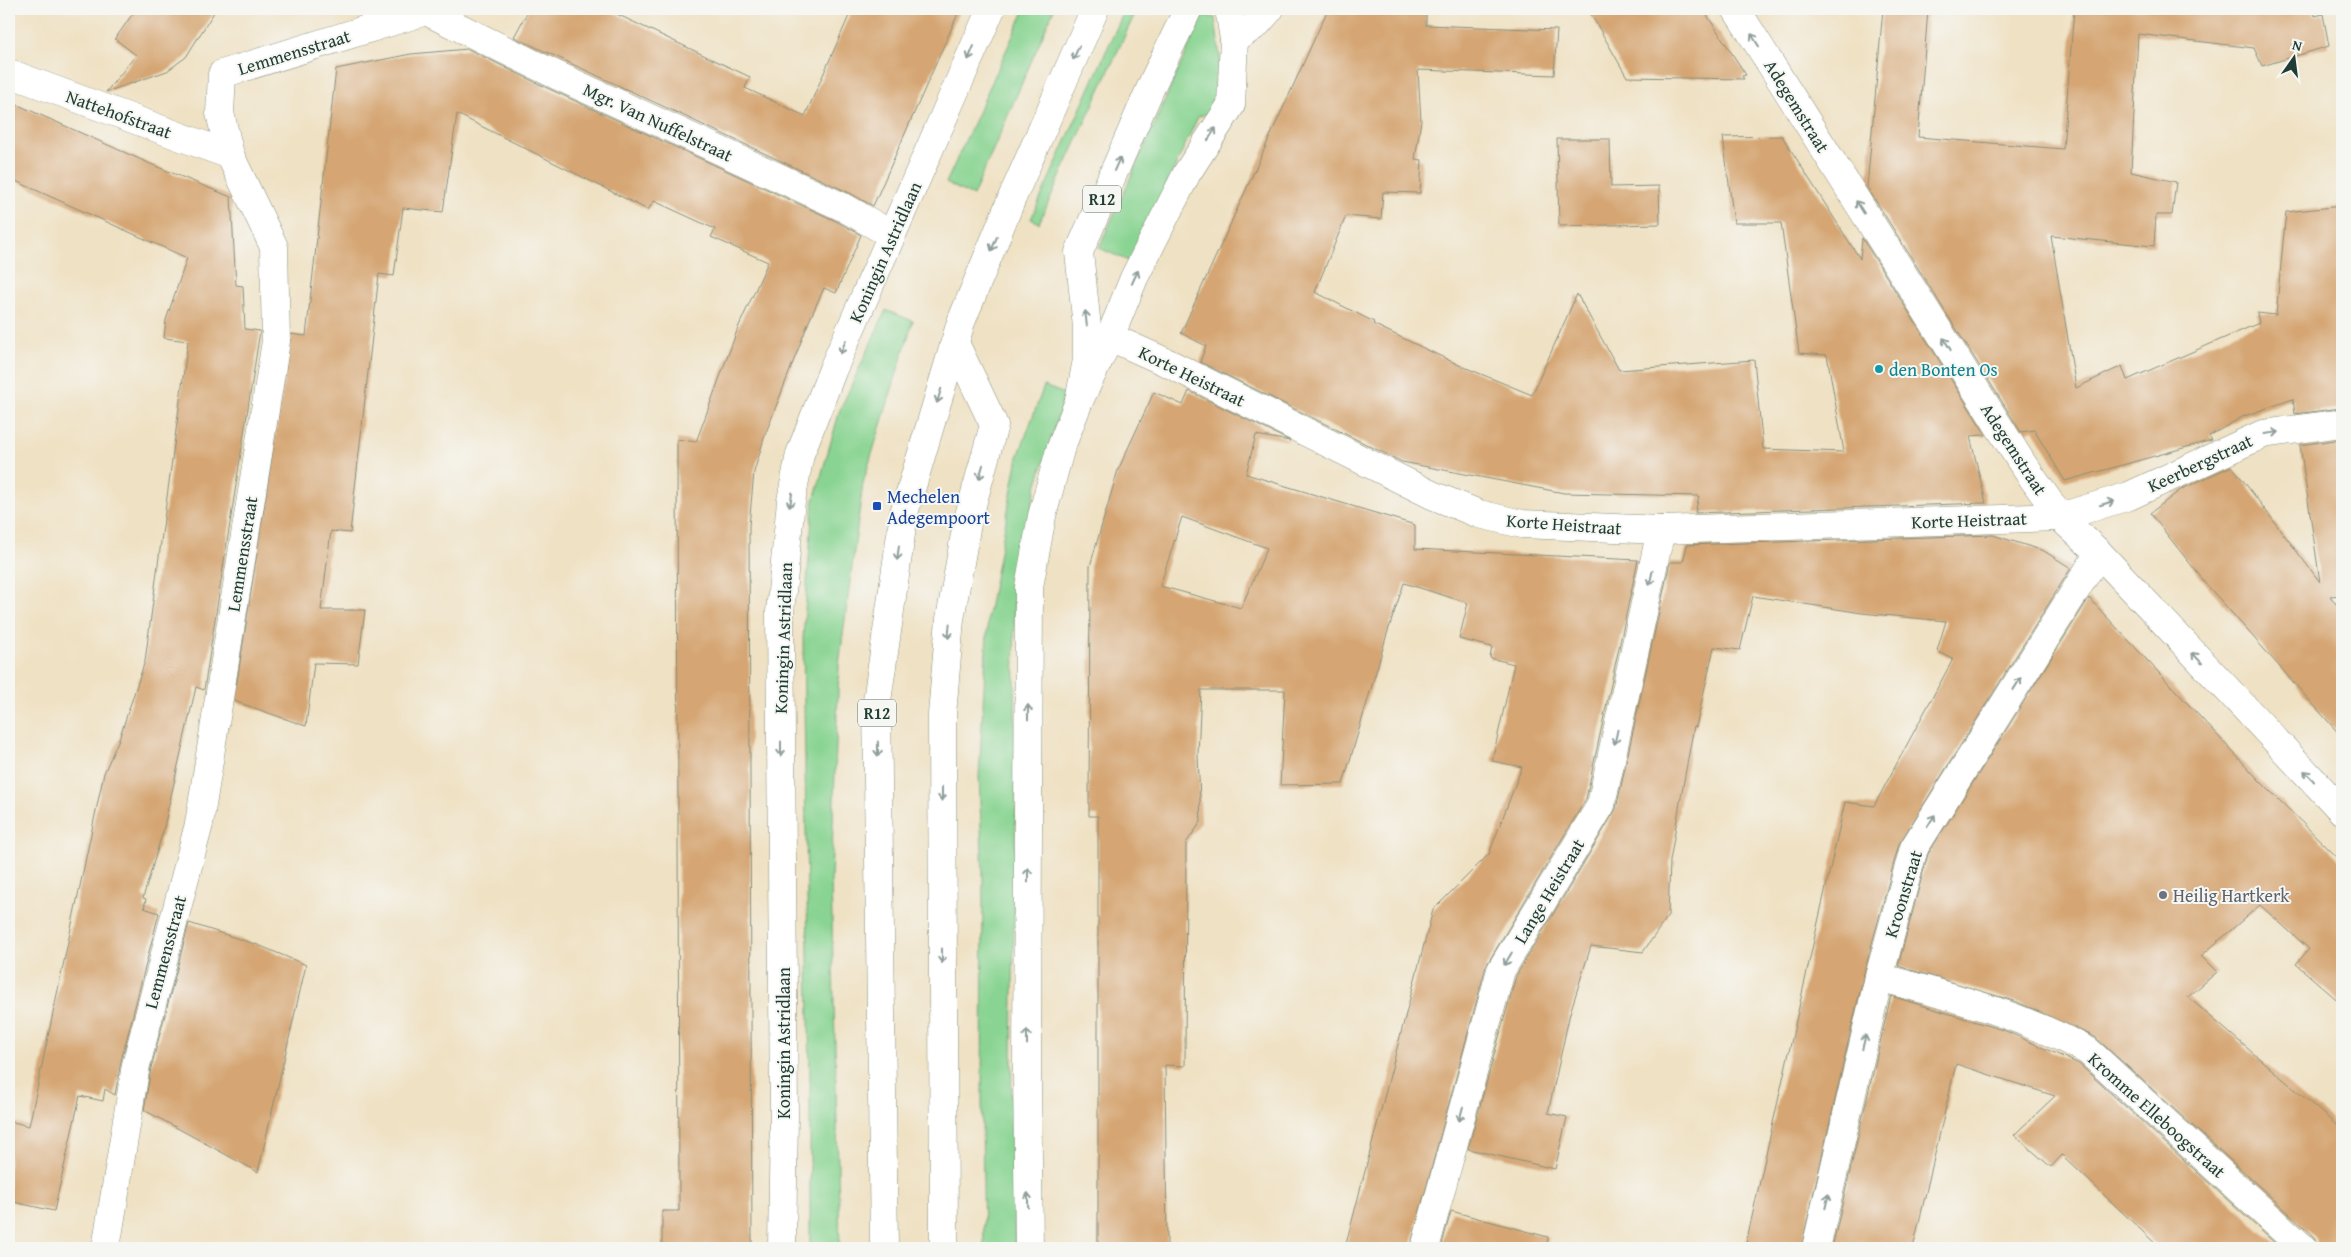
<svg xmlns="http://www.w3.org/2000/svg" width="2351" height="1257" font-family="'Gentium Book Plus',serif">
<rect width="100%" height="100%" fill="#f6f6f2"/>
<filter id="ink" filterUnits="userSpaceOnUse"><feTurbulence type="fractalNoise" baseFrequency=".02" numOctaves="2"/><feDisplacementMap in="SourceGraphic" scale="10" xChannelSelector="R" yChannelSelector="G"/><feConvolveMatrix kernelMatrix="1 2 1 2 8 2 1 2 1" color-interpolation-filters="sRGB"/></filter>
<filter id="wash" filterUnits="userSpaceOnUse"><feTurbulence type="fractalNoise" baseFrequency=".0096" numOctaves="4" result="noise"/><feDisplacementMap in="SourceGraphic" scale="20" xChannelSelector="R" yChannelSelector="G"/><feGaussianBlur stdDeviation="1.12" result="paint"/><feColorMatrix in="noise" values="0 0 0 0 0 0 0 0 0 0 0 0 0 0 0 0 0 1.4 0 .05"/><feComposite in="paint" operator="in"/></filter>
<g filter="url(#wash)">
<rect width="100%" height="100%" fill="#efe1c3"/>
<g fill="#89d492" stroke="#548863">
<path d="M 1025,9 L 1054,9 L 973,196 L 946,183 Z"/>
<path d="M 1125,9 L 1137,9 L 1039,223 L 1031,219 Z"/>
<path d="M 1203,15 L 1215,18 L 1222,74 L 1208,113 L 1198,117 L 1131,262 L 1099,248 Z"/>
<path d="M 886,310 L 913,321 L 863,483 L 839,665 L 831,880 L 840,1248 L 810,1248 L 810,1085 L 803,638 L 813,504 L 840,410 Z"/>
<path d="M 1044,386 L 1065,394 L 1036,487 L 1014,589 L 1016,792 L 1011,1125 L 1015,1248 L 984,1248 L 982,1122 L 983,877 L 979,777 L 988,615 L 1018,457 Z"/>
</g>
<g id="blocks">
<g fill="#d5a673" fill-rule="evenodd">
<path d="M 136,9 L 216,9 L 186,57 L 167,71 L 106,92 L 136,55 L 115,39 Z"/>
<path d="M 529,9 L 606,9 L 750,77 L 745,88 L 805,116 L 852,9 L 960,9 L 873,206 L 852,194 L 514,37 Z"/>
<path d="M 1328,9 L 1426,9 L 1426,25 L 1557,30 L 1554,75 L 1418,70 L 1421,121 L 1415,159 L 1422,160 L 1420,193 L 1383,192 L 1381,219 L 1346,216 L 1315,292 L 1374,322 L 1373,324 L 1459,365 L 1532,395 L 1577,294 L 1619,370 L 1754,360 L 1763,449 L 1844,452 L 1827,355 L 1799,353 L 1781,223 L 1734,223 L 1723,137 L 1782,136 L 1860,259 L 1862,238 L 1986,435 L 1970,436 L 1986,503 L 1695,513 L 1699,496 L 1564,493 L 1402,462 L 1200,362 L 1206,346 L 1181,333 Z"/>
<path d="M 1588,9 L 1703,9 L 1746,75 L 1742,76 L 1744,79 L 1627,77 Z"/>
<path d="M 1883,9 L 1928,9 L 1918,137 L 2063,149 L 2074,9 L 2313,9 L 2315,16 L 2323,14 L 2329,46 L 2262,66 L 2254,48 L 2138,34 L 2131,172 L 2176,182 L 2172,215 L 2156,215 L 2154,246 L 2051,236 L 2076,388 L 2122,366 L 2127,380 L 2259,323 L 2257,313 L 2276,315 L 2286,212 L 2342,206 L 2342,408 L 2295,414 L 2293,399 L 2244,416 L 2209,436 L 2212,440 L 2065,481 L 2034,430 L 2021,432 L 1867,187 Z"/>
<path d="M 468,49 L 547,88 L 838,222 L 861,235 L 836,293 L 824,288 L 809,321 L 765,435 L 754,472 L 749,526 L 752,1248 L 662,1248 L 662,1211 L 679,1211 L 677,439 L 696,442 L 738,328 L 768,262 L 711,237 L 715,229 L 654,201 L 648,210 L 457,114 L 443,212 L 403,208 L 394,276 L 379,274 L 350,533 L 331,531 L 321,610 L 365,610 L 358,664 L 314,663 L 306,726 L 234,701 L 291,334 L 306,336 L 336,69 L 411,54 Z"/>
<path d="M 9,101 L 153,165 L 231,197 L 236,285 L 243,286 L 245,329 L 260,331 L 204,690 L 196,687 L 163,831 L 143,898 L 146,899 L 144,908 L 159,913 L 121,1061 L 115,1095 L 105,1089 L 103,1101 L 80,1096 L 54,1211 L 9,1201 L 9,1121 L 29,1126 L 104,773 L 119,739 L 145,661 L 188,341 L 164,338 L 166,320 L 187,258 L 9,178 Z"/>
<path d="M 1557,139 L 1610,139 L 1611,187 L 1659,186 L 1660,224 L 1559,226 Z"/>
<path d="M 1189,391 L 1290,441 L 1256,435 L 1246,474 L 1415,525 L 1415,549 L 1638,560 L 1586,799 L 1486,966 L 1410,1248 L 1345,1248 L 1433,910 L 1489,854 L 1522,767 L 1492,761 L 1514,664 L 1490,658 L 1492,647 L 1459,639 L 1468,603 L 1404,583 L 1387,634 L 1343,784 L 1280,785 L 1285,690 L 1201,690 L 1198,755 L 1201,822 L 1186,843 L 1185,1066 L 1165,1065 L 1167,1248 L 1098,1248 L 1098,816 L 1089,816 L 1090,566 L 1118,470 L 1154,392 L 1183,405 ZM 1182,517 L 1267,548 L 1241,608 L 1160,586 Z"/>
<path d="M 2342,439 L 2342,595 L 2330,596 L 2342,612 L 2342,737 L 2207,585 L 2150,513 L 2182,489 L 2232,466 L 2320,582 L 2300,445 Z"/>
<path d="M 1993,535 L 2044,551 L 2071,568 L 1899,844 L 1864,973 L 1801,1248 L 1745,1248 L 1845,802 L 1874,806 L 1953,659 L 1937,651 L 1946,621 L 1862,613 L 1753,596 L 1740,650 L 1714,647 L 1696,727 L 1694,726 L 1679,808 L 1670,861 L 1668,916 L 1643,952 L 1591,946 L 1570,1013 L 1548,1113 L 1567,1117 L 1555,1169 L 1468,1149 L 1516,976 L 1616,809 L 1670,562 L 1683,562 L 1687,545 Z"/>
<path d="M 2089,598 L 2261,782 L 2342,862 L 2342,1004 L 2296,964 L 2309,949 L 2260,905 L 2201,956 L 2217,972 L 2188,997 L 2342,1130 L 2342,1248 L 2318,1248 L 2314,1236 L 2095,1037 L 2017,1002 L 1898,966 L 1928,854 Z"/>
<path d="M 189,923 L 258,945 L 306,965 L 258,1172 L 144,1110 L 151,1068 Z"/>
<path d="M 1891,996 L 2006,1031 L 2079,1064 L 2280,1248 L 2160,1248 L 2062,1155 L 2051,1167 L 2014,1135 L 2055,1096 L 1956,1064 L 1913,1248 L 1832,1248 Z"/>
<path d="M 1451,1211 L 1548,1237 L 1547,1248 L 1441,1248 Z"/>
</g>
</g>
</g>
<g filter="url(#ink)">
<use href="#blocks" fill-opacity="0" stroke="#878f7c" stroke-width="1"/>
<g fill="none" stroke-linecap="round" stroke-linejoin="round">
<g stroke="#878f7c" stroke-width="29">
<g id="minor">
<path d="M 422,9 L 554,74 L 845,208 L 892,235"/>
<path d="M 1736,9 L 2022,463 L 2060,517 L 2099,553 L 2342,811"/>
<path d="M 1234,39 L 1256,25 L 1270,9"/>
<path d="M 9,73 L 230,155"/>
<path d="M 1110,337 L 1170,364 L 1432,495 L 1479,514 L 1522,524 L 1661,530 L 2060,517 L 2129,496 L 2263,434 L 2342,423"/>
<path d="M 1879,977 C 1953,997 2020,1014 2088,1051 L 2303,1248"/>
<path d="M 106,1248 L 136,1065 L 199,824 L 276,341 L 274,247 L 230,155 L 220,113 L 222,74 L 426,11"/>
<path d="M 782,1248 L 784,1115 L 780,612 L 791,501 L 800,454 L 833,369 L 991,9"/>
<path d="M 944,1248 L 942,715 L 950,619 L 967,523 L 994,425 L 955,343"/>
<path d="M 1029,1248 L 1027,1073 L 1029,587 L 1042,516 L 1060,450 L 1079,401 L 1110,337 L 1134,278 L 1187,173 L 1231,105 L 1234,39 L 1229,9"/>
<path d="M 1425,1248 L 1501,970 L 1601,805 L 1661,530"/>
<path d="M 1816,1248 L 1879,977 L 1914,848 L 2099,553"/>
</g>
</g>
<g stroke="#878f7c" stroke-width="29">
<g id="primary">
<path d="M 1079,401 L 1087,360 L 1087,327 L 1079,252 L 1154,80 L 1188,9"/>
<path d="M 884,1248 L 877,701 L 904,513 L 961,322 L 1012,198 L 1095,9"/>
</g>
</g>
<use href="#minor" stroke="#fff" stroke-width="28"/>
<use href="#primary" stroke="#fff" stroke-width="28"/>
</g>
<defs><path id="oneway-shaft" d="M-6 0H5M1.5-3L5.5 0L1.5 3" fill="none" stroke-width="1.6" stroke-linecap="round" stroke-linejoin="round" transform="scale(1.25)"/></defs>
<g stroke="#8f9e9a">
<use href="#oneway-shaft" transform="translate(1755 40) rotate(-122)"/>
<use href="#oneway-shaft" transform="translate(971 53) rotate(113)"/>
<use href="#oneway-shaft" transform="translate(1076 53) rotate(114)"/>
<use href="#oneway-shaft" transform="translate(1212 134) rotate(-57)"/>
<use href="#oneway-shaft" transform="translate(1117 164) rotate(-66)"/>
<use href="#oneway-shaft" transform="translate(1860 207) rotate(-122)"/>
<use href="#oneway-shaft" transform="translate(994 244) rotate(112)"/>
<use href="#oneway-shaft" transform="translate(1135 277) rotate(-65)"/>
<use href="#oneway-shaft" transform="translate(1086 318) rotate(-96)"/>
<use href="#oneway-shaft" transform="translate(1947 344) rotate(-122)"/>
<use href="#oneway-shaft" transform="translate(843 347) rotate(114)"/>
<use href="#oneway-shaft" transform="translate(939 396) rotate(107)"/>
<use href="#oneway-shaft" transform="translate(2272 433) rotate(-8)"/>
<use href="#oneway-shaft" transform="translate(981 472) rotate(106)"/>
<use href="#oneway-shaft" transform="translate(791 500) rotate(99)"/>
<use href="#oneway-shaft" transform="translate(2107 503) rotate(-17)"/>
<use href="#oneway-shaft" transform="translate(898 553) rotate(98)"/>
<use href="#oneway-shaft" transform="translate(1651 578) rotate(102)"/>
<use href="#oneway-shaft" transform="translate(949 631) rotate(95)"/>
<use href="#oneway-shaft" transform="translate(2197 658) rotate(-133)"/>
<use href="#oneway-shaft" transform="translate(2017 684) rotate(-58)"/>
<use href="#oneway-shaft" transform="translate(1028 712) rotate(-90)"/>
<use href="#oneway-shaft" transform="translate(1616 737) rotate(102)"/>
<use href="#oneway-shaft" transform="translate(781 749) rotate(90)"/>
<use href="#oneway-shaft" transform="translate(878 749) rotate(89)"/>
<use href="#oneway-shaft" transform="translate(2309 776) rotate(-133)"/>
<use href="#oneway-shaft" transform="translate(942 794) rotate(90)"/>
<use href="#oneway-shaft" transform="translate(1931 821) rotate(-58)"/>
<use href="#oneway-shaft" transform="translate(1028 875) rotate(-90)"/>
<use href="#oneway-shaft" transform="translate(942 956) rotate(90)"/>
<use href="#oneway-shaft" transform="translate(1508 959) rotate(121)"/>
<use href="#oneway-shaft" transform="translate(1027 1037) rotate(-90)"/>
<use href="#oneway-shaft" transform="translate(1864 1042) rotate(-77)"/>
<use href="#oneway-shaft" transform="translate(1461 1114) rotate(105)"/>
<use href="#oneway-shaft" transform="translate(1028 1200) rotate(-91)"/>
<use href="#oneway-shaft" transform="translate(1827 1201) rotate(-77)"/>
</g>
</g>
<circle fill="#0f9aa8" stroke="#f6f6f2" stroke-width="2" cx="1879" cy="369" r="5"/>
<rect fill="#1a4fb4" stroke="#f6f6f2" stroke-width="2" x="872" y="501" width="10" height="10" rx="2.5"/>
<circle fill="#6b7280" stroke="#f6f6f2" stroke-width="2" cx="2163" cy="895" r="5"/>
<g text-anchor="middle" dominant-baseline="central" stroke-width="4" stroke-linejoin="round" paint-order="stroke">
<g fill="#f6f6f2" stroke="#60746d" stroke-width="1">
<rect x="1083" y="185.5" width="38" height="27" rx="4"/>
<rect x="858" y="699.5" width="38" height="27" rx="4"/>
</g>
<g font-size="16" font-weight="bold" fill="#1f3d34">
<text x="1102" y="199">R12</text>
<text x="877" y="713">R12</text>
</g>
<g font-size="18" fill="#1f3d34" stroke="#f6f6f2">
<text transform="translate(294 52) rotate(-17)">Lemmensstraat</text>
<text transform="translate(1797 106) rotate(58)">Adegemstraat</text>
<text transform="translate(119 114) rotate(20)">Nattehofstraat</text>
<text transform="translate(658 122) rotate(25)">Mgr. Van Nuffelstraat</text>
<text transform="translate(885 252) rotate(-66)">Koningin Astridlaan</text>
<text transform="translate(1192 376) rotate(26)">Korte Heistraat</text>
<text transform="translate(2014 449) rotate(57)">Adegemstraat</text>
<text transform="translate(2200 463) rotate(-25)">Keerbergstraat</text>
<text transform="translate(1969 520) rotate(-2)">Korte Heistraat</text>
<text transform="translate(1564 524) rotate(4)">Korte Heistraat</text>
<text transform="translate(242 554) rotate(-81)">Lemmensstraat</text>
<text transform="translate(783 638) rotate(-88)">Koningin Astridlaan</text>
<text transform="translate(1549 891) rotate(-59)">Lange Heistraat</text>
<text transform="translate(1903 894) rotate(-73)">Kroonstraat</text>
<text transform="translate(165 952) rotate(-75)">Lemmensstraat</text>
<text transform="translate(783 1043) rotate(-90)">Koningin Astridlaan</text>
<text transform="translate(2157 1115) rotate(42)">Kromme Elleboogstraat</text>
</g>
<g font-size="18" fill="#0d838f" stroke="#f6f6f2" text-anchor="start">
<text x="1889" y="369">den Bonten Os</text>
</g>
<g font-size="18" fill="#164399" stroke="#f6f6f2" text-anchor="start">
<text x="887" y="496">Mechelen<tspan x="887" dy="21">Adegempoort</tspan></text>
</g>
<g font-size="18" fill="#5b616d" stroke="#f6f6f2" text-anchor="start">
<text x="2173" y="895">Heilig Hartkerk</text>
</g>
</g>
<rect width="2351" height="1257" fill="none" stroke="#f6f6f2" stroke-width="30"/>
<g transform="translate(2294 58) rotate(14)" stroke="#f6f6f2" stroke-width="4" paint-order="stroke">
<path d="M0-4L9 19L0 12L-9 19Z" fill="#1f3d34"/>
<text y="-8" font-size="14" font-weight="bold" text-anchor="middle" fill="#1f3d34">N</text>
</g>
</svg>
